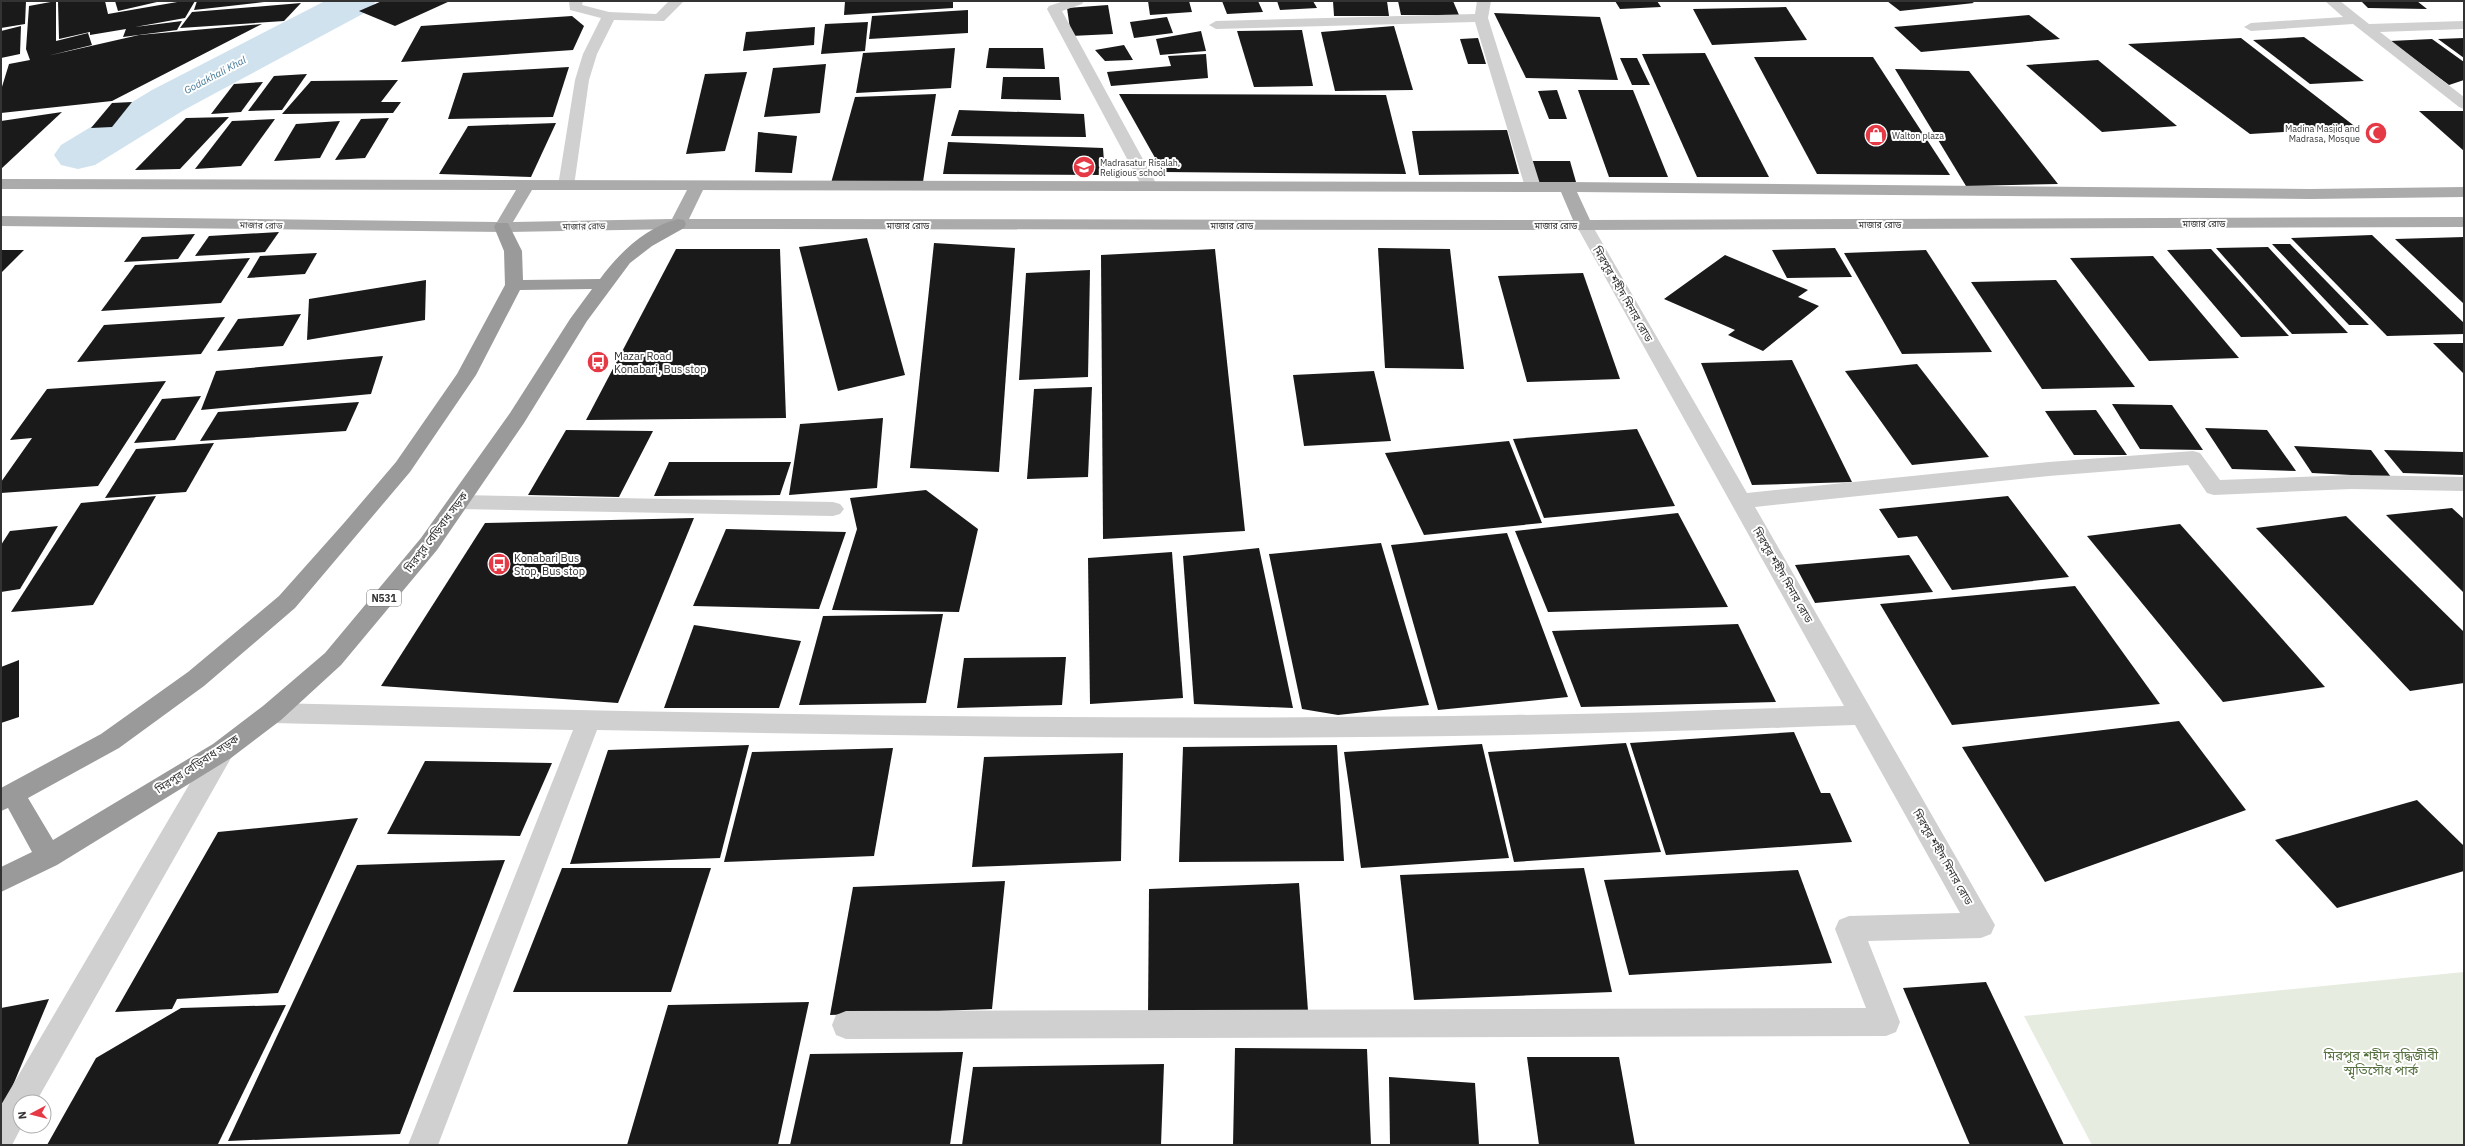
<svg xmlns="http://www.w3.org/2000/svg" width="2465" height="1146" font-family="'IBM Plex Sans','Noto Sans Bengali',sans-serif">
<rect width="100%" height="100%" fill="#fff"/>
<path fill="#e6ecdf" d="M 2464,972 L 2464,1145 L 2092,1145 L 2024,1016 Z"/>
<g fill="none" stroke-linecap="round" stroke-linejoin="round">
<path fill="#cfe2ee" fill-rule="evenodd" d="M 325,1 L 376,1 L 370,10 L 184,110 L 95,165 L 78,169 L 61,165 L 54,155 L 61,145 L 152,90 Z"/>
</g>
<g fill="#1a1a1a">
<path d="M 1,1 L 26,1 L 25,24 L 1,28 Z"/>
<path d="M 56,1 L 56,41 L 88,33 L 92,45 L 47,56 L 139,35 L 262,24 L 112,101 L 1,113 L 1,90 L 9,64 L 30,60 L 26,49 L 29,6 Z"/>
<path d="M 58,1 L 105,1 L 108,14 L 183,1 L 195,1 L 185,18 L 135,27 L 182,21 L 177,30 L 123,37 L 126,29 L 90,35 L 90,32 L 59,39 Z"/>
<path d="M 115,1 L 157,1 L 157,2 L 118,11 Z"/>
<path d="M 264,1 L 264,2 L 194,10 L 197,1 Z"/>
<path d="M 382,1 L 450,1 L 395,26 L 359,11 Z"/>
<path d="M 845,1 L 953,1 L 953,8 L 844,15 Z"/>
<path d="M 1148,1 L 1189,1 L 1192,12 L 1150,15 Z"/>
<path d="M 1222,1 L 1258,1 L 1263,12 L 1227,14 Z"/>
<path d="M 1277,1 L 1313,1 L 1317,8 L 1280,10 Z"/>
<path d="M 1333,1 L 1387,1 L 1389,16 L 1334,16 Z"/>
<path d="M 1398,1 L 1453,1 L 1459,15 L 1401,15 Z"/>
<path d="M 1615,1 L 1657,1 L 1661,7 L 1620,9 Z"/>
<path d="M 1887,1 L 1971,1 L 1974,3 L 1900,11 Z"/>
<path d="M 2361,1 L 2417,1 L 2427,9 L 2368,8 Z"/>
<path d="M 301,3 L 284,21 L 180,28 L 192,12 Z"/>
<path d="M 1108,5 L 1113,34 L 1071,36 L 1067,8 Z"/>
<path d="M 1786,7 L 1807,40 L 1712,45 L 1693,9 Z"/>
<path d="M 968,10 L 968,33 L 869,39 L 872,16 Z"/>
<path d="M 1494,13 L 1600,17 L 1618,80 L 1526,78 Z"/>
<path d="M 2029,15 L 2060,39 L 1921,52 L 1894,27 Z"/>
<path d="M 572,16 L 584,26 L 573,50 L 401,62 L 421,26 Z"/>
<path d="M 1167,17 L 1173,33 L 1134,38 L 1130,22 Z"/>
<path d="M 868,22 L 865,51 L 821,54 L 825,24 Z"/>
<path d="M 21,26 L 20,54 L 1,58 L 1,31 Z"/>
<path d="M 1394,26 L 1413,90 L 1335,91 L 1321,32 Z"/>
<path d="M 815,27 L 814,45 L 743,51 L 746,32 Z"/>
<path d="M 1302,30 L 1313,86 L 1254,87 L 1237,31 Z"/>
<path d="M 1201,31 L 1206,51 L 1160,55 L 1156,39 Z"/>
<path d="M 2304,37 L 2364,81 L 2310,84 L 2253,40 Z"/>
<path d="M 1478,38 L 1486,64 L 1468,64 L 1460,39 Z"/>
<path d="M 2241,38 L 2357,128 L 2250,134 L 2128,44 Z"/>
<path d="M 2464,38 L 2464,58 L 2438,39 Z"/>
<path d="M 2432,39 L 2464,62 L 2464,80 L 2449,85 L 2390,41 Z"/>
<path d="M 1124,45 L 1133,60 L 1105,61 L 1095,50 Z"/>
<path d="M 955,48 L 951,88 L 856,93 L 863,53 Z"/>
<path d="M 989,48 L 1043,48 L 1045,69 L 986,68 Z"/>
<path d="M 1705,53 L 1769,177 L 1697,177 L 1642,54 Z"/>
<path d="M 1206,54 L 1208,78 L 1111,86 L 1107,72 L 1171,66 L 1168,56 Z"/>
<path d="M 1754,57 L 1873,57 L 1950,175 L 1817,174 Z"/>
<path d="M 1620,58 L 1637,58 L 1650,85 L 1632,85 Z"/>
<path d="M 2098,60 L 2177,126 L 2102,132 L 2026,65 Z"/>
<path d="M 826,64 L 820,113 L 764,117 L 773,68 Z"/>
<path d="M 569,67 L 553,117 L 448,119 L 463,73 Z"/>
<path d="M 1895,69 L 1969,71 L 2058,184 L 1966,186 Z"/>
<path d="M 747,72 L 725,151 L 686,154 L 705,74 Z"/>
<path d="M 307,74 L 282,110 L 248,111 L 274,76 Z"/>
<path d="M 1003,77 L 1059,77 L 1061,100 L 1001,99 Z"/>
<path d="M 398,80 L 381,102 L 401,102 L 393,113 L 282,114 L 311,81 Z"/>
<path d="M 263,82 L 241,112 L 211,114 L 234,84 Z"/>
<path d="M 1557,90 L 1567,119 L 1549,119 L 1538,91 Z"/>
<path d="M 1578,90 L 1633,90 L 1668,177 L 1609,177 Z"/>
<path d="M 936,94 L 923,182 L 831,183 L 855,97 Z"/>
<path d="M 1119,94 L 1386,95 L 1406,174 L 1163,172 Z"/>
<path d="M 132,102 L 112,127 L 91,128 L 112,103 Z"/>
<path d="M 959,110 L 1084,114 L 1086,137 L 951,136 Z"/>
<path d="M 2419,111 L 2464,111 L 2464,151 Z"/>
<path d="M 62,112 L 1,169 L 1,121 Z"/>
<path d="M 229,117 L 180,169 L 135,170 L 186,118 Z"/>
<path d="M 389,118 L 365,158 L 335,160 L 361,119 Z"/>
<path d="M 275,119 L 241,166 L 195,169 L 232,121 Z"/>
<path d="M 340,121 L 320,158 L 274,161 L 296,124 Z"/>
<path d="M 556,123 L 531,177 L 439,174 L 468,126 Z"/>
<path d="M 1507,130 L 1519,174 L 1419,175 L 1412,131 Z"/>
<path d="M 758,132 L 797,136 L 792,173 L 755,172 Z"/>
<path d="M 948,142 L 1103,148 L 1105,175 L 943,174 Z"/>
<path d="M 1532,161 L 1570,161 L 1576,182 L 1538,182 Z"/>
<path d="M 279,232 L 265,252 L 195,256 L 209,236 Z"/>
<path d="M 195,234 L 178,259 L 124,262 L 142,237 Z"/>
<path d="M 2372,235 L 2464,323 L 2464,334 L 2387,336 L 2291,238 Z"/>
<path d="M 2464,237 L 2464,304 L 2395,239 Z"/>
<path d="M 867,238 L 905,375 L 838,391 L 799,247 Z"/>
<path d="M 934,243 L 1015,248 L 999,472 L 910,468 Z"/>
<path d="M 2272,244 L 2290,244 L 2369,325 L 2349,325 Z"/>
<path d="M 2268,247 L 2348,333 L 2292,334 L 2216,248 Z"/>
<path d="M 1378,248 L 1450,249 L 1464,369 L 1385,368 Z"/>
<path d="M 1835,248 L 1852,277 L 1787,278 L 1772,250 Z"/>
<path d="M 676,249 L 780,249 L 786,418 L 586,420 Z"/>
<path d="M 1215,249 L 1245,531 L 1103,539 L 1101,255 Z"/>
<path d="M 2211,249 L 2289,336 L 2241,337 L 2167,250 Z"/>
<path d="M 1,250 L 24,250 L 1,273 Z"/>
<path d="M 1926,250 L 1992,352 L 1902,354 L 1844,253 Z"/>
<path d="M 317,253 L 305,274 L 247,278 L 260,256 Z"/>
<path d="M 1725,255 L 1808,290 L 1798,297 L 1819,306 L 1763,351 L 1728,335 L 1735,330 L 1664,299 Z"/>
<path d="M 2153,256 L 2239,358 L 2149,361 L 2070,258 Z"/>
<path d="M 250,258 L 221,303 L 101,311 L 135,265 Z"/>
<path d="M 1090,270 L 1088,377 L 1019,380 L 1026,273 Z"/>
<path d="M 1583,273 L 1620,379 L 1527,382 L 1498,276 Z"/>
<path d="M 426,280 L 425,320 L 307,340 L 309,299 Z"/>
<path d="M 2056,280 L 2135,387 L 2042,389 L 1971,282 Z"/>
<path d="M 301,314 L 283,346 L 217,351 L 238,319 Z"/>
<path d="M 225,317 L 201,354 L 77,362 L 104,325 Z"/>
<path d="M 2433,343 L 2464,343 L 2464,374 Z"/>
<path d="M 383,356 L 371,394 L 201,410 L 216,371 Z"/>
<path d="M 1792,360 L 1852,482 L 1752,485 L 1701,363 Z"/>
<path d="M 1917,364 L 1989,457 L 1912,465 L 1845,371 Z"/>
<path d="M 1374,371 L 1391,441 L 1304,446 L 1293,375 Z"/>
<path d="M 166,381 L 98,486 L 1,493 L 1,482 L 32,438 L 10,440 L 47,389 Z"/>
<path d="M 1092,387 L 1088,477 L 1027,479 L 1034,389 Z"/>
<path d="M 201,396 L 175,440 L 134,443 L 162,399 Z"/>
<path d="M 359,402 L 346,431 L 200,441 L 218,412 Z"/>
<path d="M 2112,404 L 2172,405 L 2203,450 L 2140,449 Z"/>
<path d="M 2096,410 L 2127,455 L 2074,455 L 2045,411 Z"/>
<path d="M 883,418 L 877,488 L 789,495 L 800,424 Z"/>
<path d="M 2205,428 L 2267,430 L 2296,471 L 2232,469 Z"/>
<path d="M 1637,429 L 1675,506 L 1544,518 L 1513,439 Z"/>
<path d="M 566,430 L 653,431 L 619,497 L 528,495 Z"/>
<path d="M 1509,441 L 1542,523 L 1424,535 L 1385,453 Z"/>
<path d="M 214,443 L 186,492 L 105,498 L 136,449 Z"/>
<path d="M 2294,446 L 2371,450 L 2391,477 L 2312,473 Z"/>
<path d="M 2384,450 L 2464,452 L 2464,475 L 2403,473 Z"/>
<path d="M 669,462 L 791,462 L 780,495 L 654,496 Z"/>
<path d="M 926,490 L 978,529 L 959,612 L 832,610 L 857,529 L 850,498 Z"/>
<path d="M 156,496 L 93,605 L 11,612 L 81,503 Z"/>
<path d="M 2008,496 L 2069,577 L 1952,590 L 1917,536 L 1898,538 L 1879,509 Z"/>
<path d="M 2452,508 L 2464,519 L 2464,593 L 2386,515 Z"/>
<path d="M 1678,513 L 1728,607 L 1548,612 L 1515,531 Z"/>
<path d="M 2346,516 L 2464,632 L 2464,683 L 2410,691 L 2256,528 Z"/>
<path d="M 694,518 L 618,703 L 381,686 L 485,523 Z"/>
<path d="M 2180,524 L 2325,687 L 2223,702 L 2087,536 Z"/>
<path d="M 58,526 L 20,589 L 1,592 L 1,545 L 10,531 Z"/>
<path d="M 726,529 L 846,532 L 819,609 L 693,606 Z"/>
<path d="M 1507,533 L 1568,697 L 1438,710 L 1391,545 Z"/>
<path d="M 1381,543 L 1429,705 L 1338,715 L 1302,709 L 1269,554 Z"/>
<path d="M 1259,548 L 1293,708 L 1194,704 L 1183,556 Z"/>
<path d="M 1172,552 L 1183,698 L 1090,704 L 1088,558 Z"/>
<path d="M 1909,555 L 1933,592 L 1815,603 L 1795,565 Z"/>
<path d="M 2075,586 L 2160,704 L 1952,725 L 1880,604 Z"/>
<path d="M 943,614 L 926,703 L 799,705 L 823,616 Z"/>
<path d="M 1738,624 L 1776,702 L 1581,707 L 1552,631 Z"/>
<path d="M 694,625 L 801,641 L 779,708 L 664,708 Z"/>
<path d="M 1066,657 L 1062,705 L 957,708 L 964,658 Z"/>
<path d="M 19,660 L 19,717 L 1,723 L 1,667 Z"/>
<path d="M 2179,721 L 2246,810 L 2045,882 L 1962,747 Z"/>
<path d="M 1794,732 L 1821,793 L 1830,793 L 1852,842 L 1666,855 L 1630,743 Z"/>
<path d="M 1626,743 L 1661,852 L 1514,862 L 1488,752 Z"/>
<path d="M 1482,744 L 1509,858 L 1361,868 L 1344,752 Z"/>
<path d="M 749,745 L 720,858 L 570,864 L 608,750 Z"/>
<path d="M 1337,745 L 1344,861 L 1179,862 L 1183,747 Z"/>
<path d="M 893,748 L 874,856 L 724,862 L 752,752 Z"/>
<path d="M 1123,753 L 1121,861 L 972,867 L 984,757 Z"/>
<path d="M 425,761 L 552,763 L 520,836 L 387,834 Z"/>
<path d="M 2417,800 L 2464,846 L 2464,871 L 2337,908 L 2275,840 Z"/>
<path d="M 358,818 L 278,993 L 177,999 L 172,1009 L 115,1012 L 218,832 Z"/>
<path d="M 505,860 L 400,1134 L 228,1141 L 357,865 Z"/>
<path d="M 562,868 L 711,868 L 671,992 L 513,992 Z"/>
<path d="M 1584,868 L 1612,992 L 1414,1000 L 1400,875 Z"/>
<path d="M 1798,870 L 1832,963 L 1629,975 L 1604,880 Z"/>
<path d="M 1005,881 L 992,1009 L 830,1015 L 853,887 Z"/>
<path d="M 1299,883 L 1308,1011 L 1148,1018 L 1149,889 Z"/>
<path d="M 1986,982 L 2064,1145 L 1970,1145 L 1903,988 Z"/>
<path d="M 49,999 L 1,1114 L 1,1008 Z"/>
<path d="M 809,1002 L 778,1145 L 627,1145 L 668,1005 Z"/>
<path d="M 286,1005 L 218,1144 L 47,1145 L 96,1058 L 181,1008 Z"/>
<path d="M 1235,1048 L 1367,1049 L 1371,1145 L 1233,1145 Z"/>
<path d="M 963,1052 L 950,1145 L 790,1145 L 810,1054 Z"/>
<path d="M 1527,1057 L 1619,1057 L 1635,1145 L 1539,1145 Z"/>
<path d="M 1164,1064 L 1161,1145 L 962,1145 L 973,1067 Z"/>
<path d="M 1389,1077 L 1475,1083 L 1479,1145 L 1390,1145 Z"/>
</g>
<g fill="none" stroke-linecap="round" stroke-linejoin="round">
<g fill="#d0d0d0" fill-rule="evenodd">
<path d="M 569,1 L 583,1 L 582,5 L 609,12 L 656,14 L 669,1 L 684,1 L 664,21 L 614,20 L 597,54 L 589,80 L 574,186 L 572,189 L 560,189 L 558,186 L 575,80 L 583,54 L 601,18 L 570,10 Z"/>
<path d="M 1064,1 L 1084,1 L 1082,4 L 1062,11 L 1157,185 L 1155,188 L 1143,188 L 1141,185 L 1047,9 L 1049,6 Z"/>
<path d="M 1477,1 L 1491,1 L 1488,18 L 1541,187 L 1539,190 L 1527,190 L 1525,187 L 1475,22 L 1216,29 L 1209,25 L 1216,21 L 1475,14 Z"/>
<path d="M 2325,1 L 2340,1 L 2369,24 L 2464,21 L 2464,29 L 2380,32 L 2464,97 L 2464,109 L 2459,107 L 2353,24 L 2251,31 L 2244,27 L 2251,23 L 2343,17 Z"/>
<path d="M 1584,220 L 1590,221 L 1592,225 L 1747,493 L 2049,462 L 2193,451 L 2200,453 L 2220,480 L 2351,475 L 2464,477 L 2464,491 L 2351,489 L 2214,495 L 2207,493 L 2188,465 L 2049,476 L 1755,507 L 1995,925 L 1991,934 L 1981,938 L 1868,941 L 1900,1022 L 1896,1032 L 1886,1036 L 846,1039 L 836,1035 L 832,1025 L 836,1015 L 846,1011 L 1866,1008 L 1835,929 L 1839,920 L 1849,916 L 1960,913 L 1855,725 C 1741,729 1627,733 1514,735 C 1208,741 903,736 597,730 L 438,1145 L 408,1145 L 573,730 L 272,723 L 263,720 L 260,713 L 263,706 L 272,703 C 685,713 1099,722 1512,715 C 1623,714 1733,709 1844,706 L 1576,225 L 1578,221 Z"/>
<path d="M 459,495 L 833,502 L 840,504 L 844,509 L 840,514 L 833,516 L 459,509 L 452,507 L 449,502 L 452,497 Z"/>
<path d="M 222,741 L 231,744 L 234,751 L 231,758 L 36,1102 L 20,1102 L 20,1126 L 22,1126 L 12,1145 L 1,1145 L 1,1105 L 213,744 Z"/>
</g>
<path fill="#ababab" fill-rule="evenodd" d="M 1,179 L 1567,182 L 2310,189 L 2464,187 L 2464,197 L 2310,199 L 1577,192 L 1590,220 L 2464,217 L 2464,227 L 1584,230 L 678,229 L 502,232 L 1,226 L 1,216 L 497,222 L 516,190 L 1,189 ZM 532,190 L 687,190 L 672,219 L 513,222 ZM 703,190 L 1561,192 L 1573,220 L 689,219 Z"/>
<path fill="#9a9a9a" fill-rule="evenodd" d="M 678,219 L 684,220 L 686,224 L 684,228 L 652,246 L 630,263 L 587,321 L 524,423 L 437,550 L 341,665 L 281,720 L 231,758 L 57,865 L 1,892 L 1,867 L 32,852 L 8,808 L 1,811 L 1,788 L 101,734 L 188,672 L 279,596 L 344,523 L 396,462 L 457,374 L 505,285 L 504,251 L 494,227 L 496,223 L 508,223 L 522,251 L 523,280 L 600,279 C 619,253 646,227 678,219 ZM 592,289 L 570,319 L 510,413 L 421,538 L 325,653 L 263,706 L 213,744 L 53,840 L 28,798 L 119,748 L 204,686 L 295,608 L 410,472 L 476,375 L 520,290 Z"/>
</g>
<defs>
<g id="mosque-disc" transform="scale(1.15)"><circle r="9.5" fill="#e63946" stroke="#fff"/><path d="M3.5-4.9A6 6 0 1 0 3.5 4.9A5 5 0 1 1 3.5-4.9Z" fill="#fff"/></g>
<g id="shop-disc" transform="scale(1.15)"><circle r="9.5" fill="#e63946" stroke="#fff"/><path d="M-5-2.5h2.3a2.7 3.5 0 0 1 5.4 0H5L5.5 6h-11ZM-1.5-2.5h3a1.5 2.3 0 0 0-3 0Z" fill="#fff"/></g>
<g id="school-disc" transform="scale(1.15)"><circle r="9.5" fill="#e63946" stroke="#fff"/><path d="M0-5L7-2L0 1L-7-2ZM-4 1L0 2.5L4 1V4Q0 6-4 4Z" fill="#fff"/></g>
<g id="bus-disc" transform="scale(1.15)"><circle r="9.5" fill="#e63946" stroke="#fff"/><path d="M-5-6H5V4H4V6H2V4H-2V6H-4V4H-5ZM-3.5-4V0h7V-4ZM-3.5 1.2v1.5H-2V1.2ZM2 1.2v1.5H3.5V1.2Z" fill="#fff"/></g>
</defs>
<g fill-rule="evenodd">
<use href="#mosque-disc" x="2376" y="133"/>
<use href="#shop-disc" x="1876" y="135"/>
<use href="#school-disc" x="1084" y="167"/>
<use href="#bus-disc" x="598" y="362"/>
<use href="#bus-disc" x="499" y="564"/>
</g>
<g text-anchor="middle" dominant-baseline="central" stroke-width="4" stroke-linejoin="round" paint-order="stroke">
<g font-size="9" fill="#333" stroke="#fff" text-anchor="start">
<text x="2360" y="128" text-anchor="end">Madina Masjid and<tspan x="2360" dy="10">Madrasa, Mosque</tspan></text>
<text x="1892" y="135">Walton plaza</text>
<text x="1100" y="162">Madrasatur Risalah,<tspan x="1100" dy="10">Religious school</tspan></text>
</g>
<g font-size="9" fill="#333" stroke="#fff">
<text x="2204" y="223">মাজার রোড</text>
<text x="1880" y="224">মাজার রোড</text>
<text transform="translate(261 225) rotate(1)">মাজার রোড</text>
<text x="908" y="225">মাজার রোড</text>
<text x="1232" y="225">মাজার রোড</text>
<text x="1556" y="225">মাজার রোড</text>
<text transform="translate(584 226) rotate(-1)">মাজার রোড</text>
</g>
<g font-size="10" font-style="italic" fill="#3f7597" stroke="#fff">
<text transform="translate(215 75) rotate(-28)">Godakhali Khal</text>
</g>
<rect fill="#fff" stroke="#707070" stroke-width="1" x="367" y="590" width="34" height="16" rx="3"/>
<g font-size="10" font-weight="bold" fill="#333">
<text x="384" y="598">N531</text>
</g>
<g font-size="11" fill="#333" stroke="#fff">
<text transform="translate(1623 294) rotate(60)">মিরপুর শহীদ মিনার রোড</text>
<text transform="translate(436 532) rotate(-53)">মিরপুর বেড়িবাধ সড়ক</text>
<text transform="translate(1783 575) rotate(60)">মিরপুর শহীদ মিনার রোড</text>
<text transform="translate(197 764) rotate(-33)">মিরপুর বেড়িবাধ সড়ক</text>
<text transform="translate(1943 857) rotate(60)">মিরপুর শহীদ মিনার রোড</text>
</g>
<g font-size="11" fill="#333" stroke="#fff" text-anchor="start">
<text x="614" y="356">Mazar Road<tspan x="614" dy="13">Konabari, Bus stop</tspan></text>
<text x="514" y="558">Konabari Bus<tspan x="514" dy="13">Stop, Bus stop</tspan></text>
</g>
<g font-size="13" fill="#56703f" stroke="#fff">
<text x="2381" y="1055">মিরপুর শহীদ বুদ্ধিজীবী<tspan x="2381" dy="15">স্মৃতিসৌধ পার্ক</tspan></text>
</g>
</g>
<rect width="2465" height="1146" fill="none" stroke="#333333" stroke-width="4"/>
<g transform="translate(32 1114) rotate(263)"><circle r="19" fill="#ffffff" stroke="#adadad"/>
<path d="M0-3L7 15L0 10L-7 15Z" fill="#e63946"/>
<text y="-6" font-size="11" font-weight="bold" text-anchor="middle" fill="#333333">N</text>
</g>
</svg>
